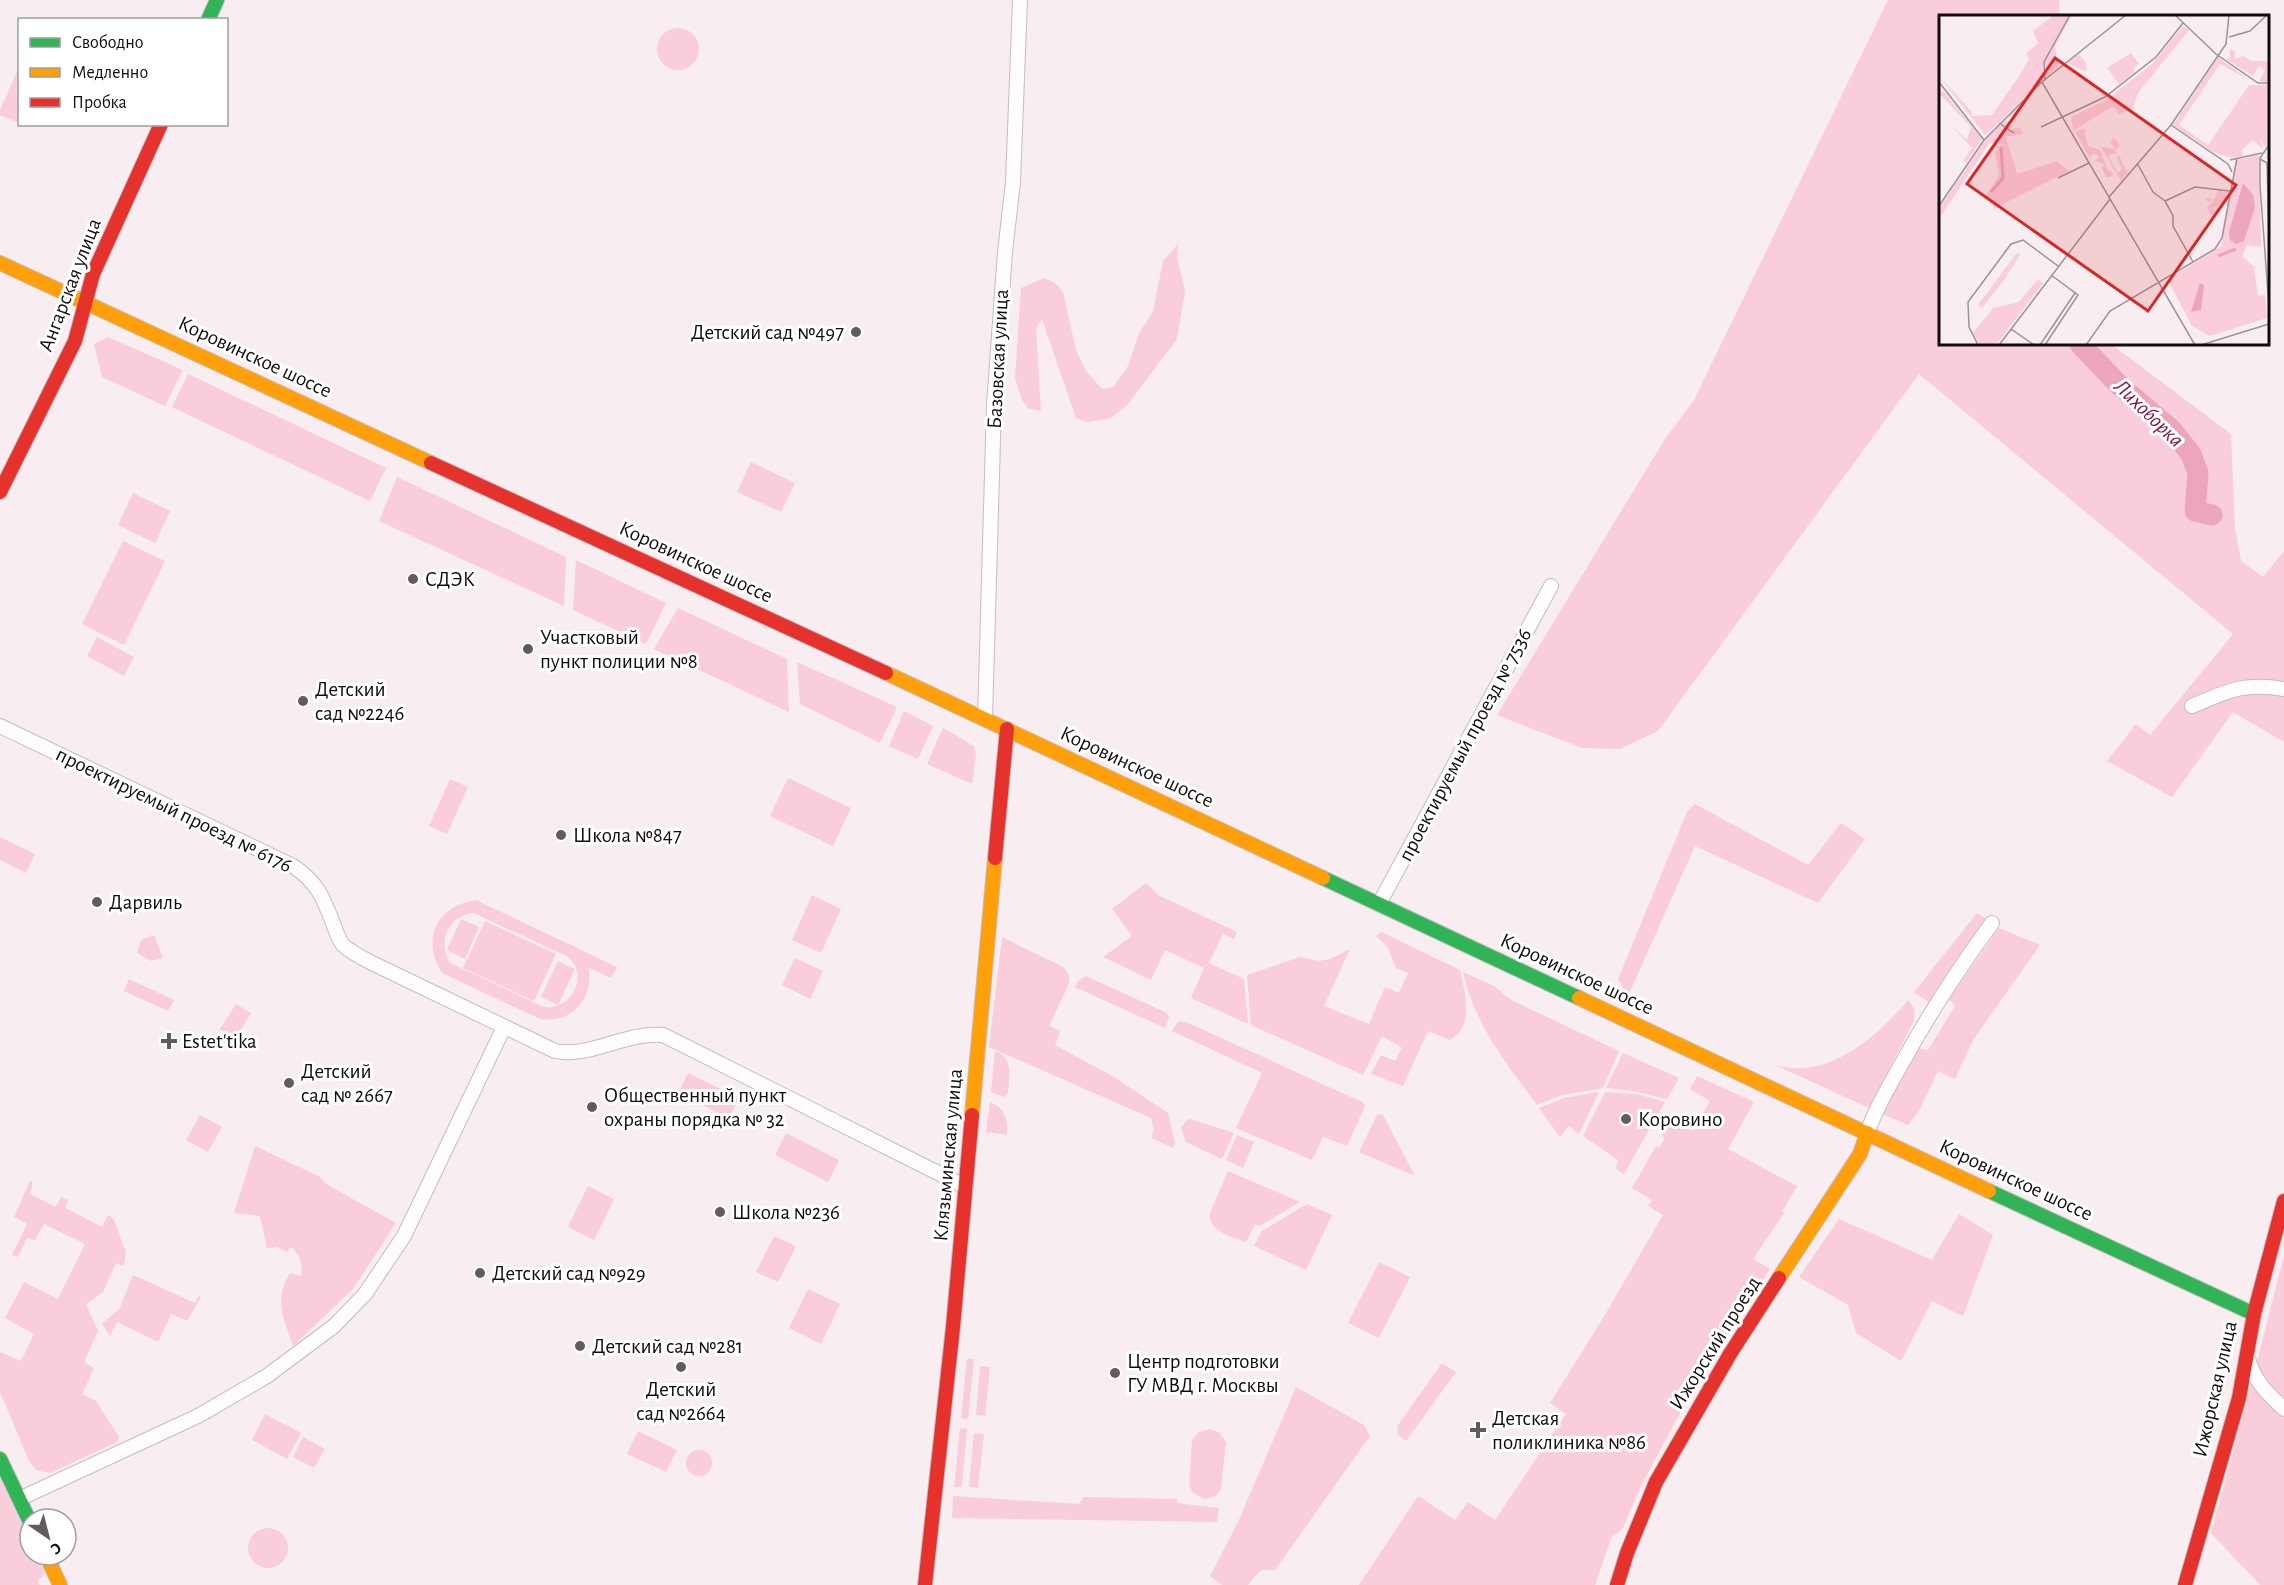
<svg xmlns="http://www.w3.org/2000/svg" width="2284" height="1585" font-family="'Alegreya Sans',sans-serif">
<rect width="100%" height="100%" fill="#f8edf0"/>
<g fill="#facddb" fill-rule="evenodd">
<path d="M 1888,0 L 2059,0 L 2060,16 L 1940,16 L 1940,344 L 2111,344 L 2231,434 L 2235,528 L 2241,561 L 2263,577 L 2284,551 L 2284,742 L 2233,712 L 2172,797 L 2107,761 L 2136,724 L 2150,735 L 2233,634 L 1919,374 L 1658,731 L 1620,749 L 1582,748 L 1497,715 L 1665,439 L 1694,400 Z"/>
<circle cx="678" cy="49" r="21"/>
<path d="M 19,67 L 19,123 L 0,115 L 0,110 Z"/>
<path d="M 1178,244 L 1177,257 L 1185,291 L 1177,339 L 1128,404 L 1111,418 L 1087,422 L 1076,418 L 1042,319 L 1036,328 L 1041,411 L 1029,409 L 1022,400 L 1015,378 L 1021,288 L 1044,278 L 1055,283 L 1063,292 L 1076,350 L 1086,371 L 1102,389 L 1113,387 L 1128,366 L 1139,333 L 1153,312 L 1163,261 Z"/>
<path d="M 108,337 L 183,370 L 165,406 L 102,377 L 94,344 Z"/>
<path d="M 188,374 L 386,468 L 370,501 L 172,407 Z"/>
<path d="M 751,462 L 795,483 L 781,512 L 737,492 Z"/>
<path d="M 397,477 L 566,557 L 564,606 L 379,521 Z"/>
<path d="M 133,493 L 170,511 L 155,543 L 118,525 Z"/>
<path d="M 123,541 L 165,561 L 124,645 L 82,624 Z"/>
<path d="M 576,560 L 666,603 L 646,644 L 573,610 Z"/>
<path d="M 678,608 L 787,659 L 789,712 L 654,649 Z"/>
<path d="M 97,637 L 134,657 L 124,676 L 87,656 Z"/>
<path d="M 797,662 L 897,707 L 880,743 L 800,704 Z"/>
<path d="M 904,711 L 933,726 L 918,759 L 889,746 Z"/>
<path d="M 943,728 L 974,746 L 976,754 L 972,784 L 927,764 Z"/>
<path d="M 788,778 L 851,808 L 833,846 L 770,816 Z"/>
<path d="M 450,779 L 468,787 L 447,834 L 429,826 Z"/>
<path d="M 1695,804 L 1808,865 L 1841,823 L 1865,839 L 1818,903 L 1695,846 L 1628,996 L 1618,979 L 1687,812 Z"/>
<path d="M 0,837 L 35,854 L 26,873 L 0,860 Z"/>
<path d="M 1146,883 L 1158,895 L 1237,932 L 1234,939 L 1223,934 L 1209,963 L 1244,979 L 1248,1024 L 1191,998 L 1204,968 L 1165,950 L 1151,980 L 1103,957 L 1132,936 L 1112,909 Z"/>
<path d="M 812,895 L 841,909 L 821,953 L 792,940 Z"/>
<path d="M 476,900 L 617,967 L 611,978 L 589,968 C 593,999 572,1024 540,1019 L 442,973 C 421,939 436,906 476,900 ZM 474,913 C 498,924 522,936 547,947 C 554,951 566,954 571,960 C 589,980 568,1011 544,1007 L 450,963 C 437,941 448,916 474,913 Z"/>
<path d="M 1977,913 L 1989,921 L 1930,1003 L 1914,992 Z"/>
<path d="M 461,919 L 479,927 L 465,959 L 447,950 Z"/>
<path d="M 485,921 L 556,954 L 534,1001 L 463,968 Z"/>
<path d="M 1999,928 L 2040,945 L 1973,1040 L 1955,1079 L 1938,1071 L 1919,1111 L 1908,1125 L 1880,1113 L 1916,1048 L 1928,1050 L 1955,1006 L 1949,999 Z"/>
<path d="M 1381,932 L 1460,970 C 1465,993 1475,1026 1450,1040 L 1428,1031 L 1403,1086 L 1371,1074 L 1381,1055 L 1395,1061 L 1402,1048 L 1382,1036 L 1363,1075 L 1251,1025 L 1247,975 L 1300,957 L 1319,961 L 1330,959 L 1350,949 L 1324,1006 L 1369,1024 L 1385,987 L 1399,993 L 1408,973 L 1396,968 L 1387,946 L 1376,936 Z"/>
<path d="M 154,935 L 163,958 L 151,961 L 137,953 L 141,940 Z"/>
<path d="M 1002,937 L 1063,967 C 1069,973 1071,978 1068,986 L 1049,1026 L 1061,1031 L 1055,1045 L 1114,1077 L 1168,1113 L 1175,1143 L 1173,1148 L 1151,1138 L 1154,1130 L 1151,1118 L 989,1047 Z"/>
<path d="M 795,958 L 823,971 L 810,999 L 782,985 Z"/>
<path d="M 558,961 L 575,969 L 558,1005 L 541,997 Z"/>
<path d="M 1463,972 L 1494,986 L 1511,1000 L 1619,1051 L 1603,1088 L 1563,1095 L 1537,1105 C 1504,1060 1476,1027 1463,972 Z"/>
<path d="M 1086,976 L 1167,1013 L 1169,1018 L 1165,1028 L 1075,987 L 1078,981 Z"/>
<path d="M 129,979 L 174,1000 L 168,1011 L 124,991 Z"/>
<path d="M 1908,1000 L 1915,1010 L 1914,1021 L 1869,1108 L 1775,1065 C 1784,1067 1793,1069 1803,1068 C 1844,1066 1883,1030 1908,1000 Z"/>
<path d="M 236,1004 L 251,1013 L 235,1039 L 220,1029 Z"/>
<path d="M 1178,1022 L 1186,1022 L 1362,1102 L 1365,1106 L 1347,1146 L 1323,1137 L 1312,1160 L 1236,1128 L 1262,1073 L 1172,1031 Z"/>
<path d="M 995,1051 C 1014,1057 1009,1078 1008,1094 L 1004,1097 L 991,1092 Z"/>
<path d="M 1623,1053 L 1679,1078 L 1667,1099 L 1632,1091 L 1606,1088 Z"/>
<path d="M 688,1073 L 739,1098 L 729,1118 L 678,1093 Z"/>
<path d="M 1697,1076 L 1754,1102 L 1728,1149 L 1797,1186 L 1782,1212 L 1784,1213 L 1753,1259 L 1770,1269 L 1699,1380 L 1672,1428 L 1641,1486 L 1622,1530 L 1612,1536 L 1595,1585 L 1359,1585 L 1418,1496 L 1455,1520 L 1468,1502 L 1495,1520 L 1566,1414 L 1550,1403 L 1602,1320 L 1663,1215 L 1648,1206 L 1652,1200 L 1632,1188 L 1656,1146 L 1659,1148 L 1665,1138 L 1662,1136 L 1673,1120 L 1693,1131 L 1710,1101 L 1690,1089 Z"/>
<path d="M 1599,1092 L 1579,1134 L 1569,1126 L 1560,1137 L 1539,1108 L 1564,1098 Z"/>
<path d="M 1605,1092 L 1637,1094 L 1665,1102 L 1624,1174 L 1616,1169 L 1618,1160 L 1583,1136 Z"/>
<path d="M 990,1102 C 1005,1108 1008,1120 1007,1135 L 986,1132 Z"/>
<path d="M 1381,1114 L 1384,1117 L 1415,1176 L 1359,1152 L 1377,1115 Z"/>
<path d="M 200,1115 L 222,1127 L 208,1152 L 186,1140 Z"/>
<path d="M 1190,1119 L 1234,1133 L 1222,1159 L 1186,1142 L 1181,1128 L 1186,1121 Z"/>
<path d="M 786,1133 L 839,1160 L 828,1182 L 775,1155 Z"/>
<path d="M 1237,1135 L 1254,1142 L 1243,1168 L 1226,1160 Z"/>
<path d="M 255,1146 L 320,1177 L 326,1184 L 396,1223 L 353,1289 L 293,1346 C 284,1318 273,1301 290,1273 L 301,1276 C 303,1265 300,1254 291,1247 L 287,1252 L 277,1247 L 267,1248 L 260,1216 L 234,1213 Z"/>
<path d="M 1228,1171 L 1300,1202 L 1260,1226 L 1255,1224 L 1246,1242 C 1231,1236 1208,1232 1210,1213 Z"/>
<path d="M 30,1181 L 33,1183 L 30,1194 L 56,1207 L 61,1197 L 68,1200 L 65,1208 L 102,1227 L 108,1215 L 113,1218 L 126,1252 L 124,1266 L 116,1263 L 103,1292 L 86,1304 L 98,1331 L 84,1362 L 94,1368 L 82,1394 L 96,1401 L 119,1437 L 117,1442 L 50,1473 L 36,1470 L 29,1461 L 0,1392 L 0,1352 L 21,1361 L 34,1334 L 5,1318 L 24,1282 L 58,1299 L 85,1244 L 44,1224 L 35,1240 L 27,1238 L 18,1257 L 12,1255 L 27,1224 L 14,1217 Z"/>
<path d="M 588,1186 L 614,1199 L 594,1240 L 568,1227 Z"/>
<path d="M 1307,1204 L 1332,1215 L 1306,1270 L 1254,1246 L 1262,1231 Z"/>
<path d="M 1959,1214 L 1993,1235 L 1963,1316 L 1932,1301 L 1901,1361 L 1856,1333 L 1848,1305 L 1799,1277 L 1839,1219 L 1932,1260 Z"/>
<path d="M 774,1236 L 796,1246 L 778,1282 L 756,1272 Z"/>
<path d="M 2284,1255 L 2284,1585 L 2260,1585 L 2211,1533 C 2237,1441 2261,1348 2284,1255 Z"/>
<path d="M 1379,1262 L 1410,1277 L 1379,1338 L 1348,1323 Z"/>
<path d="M 133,1275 L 195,1303 L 199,1296 L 201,1297 L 187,1321 L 171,1314 L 158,1342 L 117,1322 L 110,1336 L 102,1324 L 120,1308 Z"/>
<path d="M 808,1289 L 840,1304 L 821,1344 L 789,1328 Z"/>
<path d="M 967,1359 L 974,1359 L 968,1419 L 961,1418 Z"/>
<path d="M 1442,1363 L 1456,1372 L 1406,1441 L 1397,1434 L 1398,1425 Z"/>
<path d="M 980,1366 L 990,1367 L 985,1416 L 976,1415 Z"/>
<path d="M 1296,1387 L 1364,1425 L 1370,1436 L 1275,1570 L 1261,1570 L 1248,1585 L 1222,1585 L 1210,1576 L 1238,1522 Z"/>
<path d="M 265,1414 L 301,1433 L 287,1459 L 252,1440 Z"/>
<path d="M 960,1428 L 967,1429 L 962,1487 L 954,1487 Z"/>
<path d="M 1210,1429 L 1220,1433 L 1226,1443 L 1221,1489 L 1216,1496 L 1204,1499 L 1193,1493 L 1189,1485 L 1192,1440 L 1199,1432 Z"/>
<path d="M 638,1431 L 677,1450 L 666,1472 L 627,1454 Z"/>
<path d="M 974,1433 L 984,1434 L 978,1488 L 969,1487 Z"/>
<path d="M 303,1437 L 325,1449 L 314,1468 L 293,1457 Z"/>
<circle cx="699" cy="1463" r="13"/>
<path d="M 0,1478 L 30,1541 L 30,1555 L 36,1555 L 45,1573 L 38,1581 L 40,1585 L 0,1585 Z"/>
<path d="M 953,1496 L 1079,1504 L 1084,1497 L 1177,1499 L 1177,1503 L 1219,1508 L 1217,1522 L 952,1518 Z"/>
<circle cx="268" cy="1548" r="20"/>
</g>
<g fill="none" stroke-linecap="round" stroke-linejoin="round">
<path stroke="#eba6bc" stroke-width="21" d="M 2080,344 L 2120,386 L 2171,429 L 2191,454 L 2198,473 L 2195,511 L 2212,515"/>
<g stroke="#c5bdbf" stroke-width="16">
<g id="street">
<path d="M 2192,706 C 2228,691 2244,682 2284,689"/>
<path d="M 985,719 L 994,405 L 1005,252 L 1013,182 L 1020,0"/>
<path d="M 0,726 L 293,866 C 317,882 323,897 333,923 C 336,931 338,939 343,945 C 351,952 362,958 372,963 L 555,1051 C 590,1058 625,1032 663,1035 L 966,1187"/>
<path d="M 1379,904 L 1551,586"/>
<path d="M 1867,1133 C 1876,1108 1889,1086 1902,1063 C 1929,1014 1959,968 1992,923"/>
<path d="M 2248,1358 C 2254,1381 2267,1393 2284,1409"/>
<path d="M 19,1499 L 198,1416 L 267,1376 L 334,1326 L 365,1294 L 404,1236 L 504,1027"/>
</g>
</g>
<g stroke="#c5bdbf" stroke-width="16">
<g id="fast">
<path d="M 208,20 L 217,0"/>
<path d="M 1323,878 L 1579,998"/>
<path d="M 1989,1191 L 2254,1314"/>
<path d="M 0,1459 L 30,1522"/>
</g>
</g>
<g stroke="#c5bdbf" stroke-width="16">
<g id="slow">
<path d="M 0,263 L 431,463"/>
<path d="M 886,673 L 1323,878"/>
<path d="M 1579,998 L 1989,1191"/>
<path d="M 972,1115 L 995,858"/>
<path d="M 1779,1278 L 1860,1154 L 1867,1133"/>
<path d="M 46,1555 L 60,1585"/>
</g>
</g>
<g stroke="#c5bdbf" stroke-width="16">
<g id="jam">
<path d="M 431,463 L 886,673"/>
<path d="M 0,492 L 75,341 L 93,274 L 161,124"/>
<path d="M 995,858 L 1007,729"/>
<path d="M 925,1585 L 953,1327 L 972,1115"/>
<path d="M 1617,1585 L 1627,1553 L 1656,1482 L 1730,1354 L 1779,1278"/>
<path d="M 2185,1585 L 2239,1398 L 2254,1314 L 2284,1201"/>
</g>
</g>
<use href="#street" stroke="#fefcfd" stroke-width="14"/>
<use href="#fast" stroke="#30b455" stroke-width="14"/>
<use href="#slow" stroke="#ff9f0a" stroke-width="14"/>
<use href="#jam" stroke="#e5322d" stroke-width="14"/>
</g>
<g fill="#625b5d" stroke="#fff" stroke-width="2">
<circle cx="856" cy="332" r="6"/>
<circle cx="413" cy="579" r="6"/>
<circle cx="528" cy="649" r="6"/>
<circle cx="303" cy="701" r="6"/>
<circle cx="561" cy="835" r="6"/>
<circle cx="97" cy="902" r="6"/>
<path d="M166 1032h6v6h6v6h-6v6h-6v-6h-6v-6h6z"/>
<circle cx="289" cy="1083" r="6"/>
<circle cx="592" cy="1107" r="6"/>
<circle cx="1626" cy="1119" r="6"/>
<circle cx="720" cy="1212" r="6"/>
<circle cx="480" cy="1273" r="6"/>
<circle cx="580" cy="1346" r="6"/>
<circle cx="681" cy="1367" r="6"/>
<circle cx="1115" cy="1373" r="6"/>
<path d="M1475 1421h6v6h6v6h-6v6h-6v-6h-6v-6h6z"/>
</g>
<g text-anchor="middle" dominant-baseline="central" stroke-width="6" stroke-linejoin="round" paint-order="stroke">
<g font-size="21" fill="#120c0e" stroke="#fff">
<text transform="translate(70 285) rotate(-69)">Ангарская улица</text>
<text transform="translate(255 357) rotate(25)">Коровинское шоссе</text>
<text transform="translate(998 359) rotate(-87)">Базовская улица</text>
<text transform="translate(696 562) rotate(25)">Коровинское шоссе</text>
<text transform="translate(1465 745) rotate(-62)">проектируемый проезд № 7536</text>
<text transform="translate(1137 767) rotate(25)">Коровинское шоссе</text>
<text transform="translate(174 810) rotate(26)">проектируемый проезд № 6176</text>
<text transform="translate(1577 974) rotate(25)">Коровинское шоссе</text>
<text transform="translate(948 1155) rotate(-85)">Клязьминская улица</text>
<text transform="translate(2016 1180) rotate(25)">Коровинское шоссе</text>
<text transform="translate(1715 1343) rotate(-58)">Ижорский проезд</text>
<text transform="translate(2215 1389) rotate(-77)">Ижорская улица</text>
</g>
<g font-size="21" fill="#120c0e" stroke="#fff" text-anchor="start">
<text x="844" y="332" text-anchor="end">Детский сад №497</text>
<text x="425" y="579">СДЭК</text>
<text x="540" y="637">Участковый<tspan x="540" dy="24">пункт полиции №8</tspan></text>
<text x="315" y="689">Детский<tspan x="315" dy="24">сад №2246</tspan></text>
<text x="573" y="835">Школа №847</text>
<text x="109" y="902">Дарвиль</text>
<text x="182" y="1041">Estet'tika</text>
<text x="301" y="1071">Детский<tspan x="301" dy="24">сад № 2667</tspan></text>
<text x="604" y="1095">Общественный пункт<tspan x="604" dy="24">охраны порядка № 32</tspan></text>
<text x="1638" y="1119">Коровино</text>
<text x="732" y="1212">Школа №236</text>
<text x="492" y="1273">Детский сад №929</text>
<text x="592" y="1346">Детский сад №281</text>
<text x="1127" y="1361">Центр подготовки<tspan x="1127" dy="24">ГУ МВД г. Москвы</tspan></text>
<text x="681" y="1389" text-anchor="middle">Детский<tspan x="681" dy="24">сад №2664</tspan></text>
<text x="1492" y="1418">Детская<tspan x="1492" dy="24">поликлиника №86</tspan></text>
</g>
<g font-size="22" font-style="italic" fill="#841548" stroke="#fff">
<text transform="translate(2149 413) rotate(44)">Лихоборка</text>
</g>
</g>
<g transform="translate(1939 15)">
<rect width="330" height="330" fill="#f8edf0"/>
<path d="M 115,0 L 133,0 L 116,31 L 119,52 L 46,120 L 0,61 L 33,97 L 32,101 L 53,100 L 82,58 L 90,44 L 87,39 L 99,28 L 94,16 ZM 244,11 L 250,15 L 199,78 L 194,93 L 180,99 L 174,92 L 164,97 L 134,116 L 132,102 L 167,85 L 213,49 ZM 291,34 L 296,37 L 296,44 L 304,41 L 313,46 L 329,46 L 330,67 L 320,66 L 326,55 L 320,51 L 314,61 L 287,44 L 291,44 ZM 192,38 L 200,49 L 195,52 L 195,58 L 180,69 L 168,53 ZM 140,39 L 147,48 L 148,57 L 128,48 ZM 279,42 L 310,65 L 281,49 L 240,110 L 269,130 L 310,70 L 330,70 L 330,128 L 326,132 L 321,123 L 324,134 L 314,125 L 303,135 L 304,141 L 293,143 L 274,137 L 234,110 ZM 4,76 L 43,124 L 27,148 L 24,146 L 33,133 L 11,109 L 28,125 L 32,112 L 0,78 ZM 78,91 L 79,97 L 67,104 L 72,115 L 81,112 L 84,119 L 67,122 L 78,159 L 118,146 L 130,156 L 54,194 L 54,188 L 46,182 L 60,160 L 56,138 L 63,127 L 51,127 L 0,204 L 0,194 L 45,127 ZM 145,113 L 149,131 L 161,135 L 169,155 L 175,159 L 171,162 L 167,162 L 163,153 L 165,149 L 155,146 L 160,143 L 158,139 L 152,140 L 152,145 L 136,117 ZM 176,123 L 181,131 L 176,135 L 179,140 L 174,138 L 169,141 L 179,158 L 183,154 L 178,143 L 180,140 L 187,156 L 191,154 L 182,166 L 162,132 L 176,134 L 171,126 ZM 320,140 L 322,232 L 308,230 L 303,241 L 315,252 L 318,249 L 315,254 L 319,281 L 326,280 L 328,303 L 271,321 L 253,311 L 231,269 L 232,262 L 282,231 L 297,145 ZM 279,175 L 288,177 L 285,190 L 283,187 L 278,193 L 272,192 L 278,196 L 272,200 L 268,193 L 275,185 L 269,187 L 265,182 L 275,185 ZM 82,238 L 69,259 L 64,258 L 69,260 L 43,293 L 39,290 L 77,239 ZM 99,264 L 104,268 L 57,330 L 41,330 L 34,318 L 54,293 L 80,287 Z" fill="#facddb"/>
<path d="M 304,168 L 314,180 L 316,192 L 305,226 L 297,229 L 291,225 L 290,217 ZM 261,268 L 265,270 L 262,295 L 252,297 Z" fill="#eba6bc"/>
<path fill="none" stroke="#eba6bc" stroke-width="3" d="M 52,177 L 64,163 L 62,132M 279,241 L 297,234"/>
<path fill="none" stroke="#9c9396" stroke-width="1.5" d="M 236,0 L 277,39 L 319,68 L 330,68M 290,22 L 311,16 L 328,0M 106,64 L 105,47 L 131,0M 0,67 L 45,125 L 103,67 L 256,330M 103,67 L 187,0M 60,108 L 75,118M 232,110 L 289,149 L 293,157M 102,112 L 166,82 L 217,42 L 244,8M 330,130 L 321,143 L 321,170 L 330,292M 321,144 L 328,148 L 330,222M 291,145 L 323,138M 198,148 L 214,177 L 226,186 L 234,201 L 234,211 L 254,247M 119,163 L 150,148M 170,182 L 232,110 L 287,29 L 290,0M 226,186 L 256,172 L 291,176M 0,191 L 45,125M 72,314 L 95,330M 39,330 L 30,312 L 29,287 L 72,229 L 84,225 L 119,251M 60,330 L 171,184M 101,330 L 136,278M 106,330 L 139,280 L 112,260M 147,330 L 171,296 L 276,234 L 283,223 L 298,143M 262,330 L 330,309"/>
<path fill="#d62828" fill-opacity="0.15" stroke="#d62828" stroke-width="3" d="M 116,43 L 297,170 L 209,296 L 28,169 Z"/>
<rect width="330" height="330" fill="none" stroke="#120c0e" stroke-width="3"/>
</g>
<rect x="18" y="18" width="210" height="108" fill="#ffffff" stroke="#a09e9f" stroke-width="1.5"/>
<rect x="30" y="38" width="30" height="9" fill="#30b455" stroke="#a09e9f" stroke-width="1.5"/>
<text x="72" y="48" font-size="18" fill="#120c0e">Свободно</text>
<rect x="30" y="68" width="30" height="9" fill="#ff9f0a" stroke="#a09e9f" stroke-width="1.5"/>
<text x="72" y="78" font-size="18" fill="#120c0e">Медленно</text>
<rect x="30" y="98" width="30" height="9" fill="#e5322d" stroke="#a09e9f" stroke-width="1.5"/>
<text x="72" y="108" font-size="18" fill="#120c0e">Пробка</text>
<g transform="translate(48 1537) rotate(145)"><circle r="28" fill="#ffffff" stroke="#a09e9f" stroke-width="1.5"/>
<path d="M0-4.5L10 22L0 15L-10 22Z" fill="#625b5d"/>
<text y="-9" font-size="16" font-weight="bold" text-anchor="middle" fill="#120c0e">С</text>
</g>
</svg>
